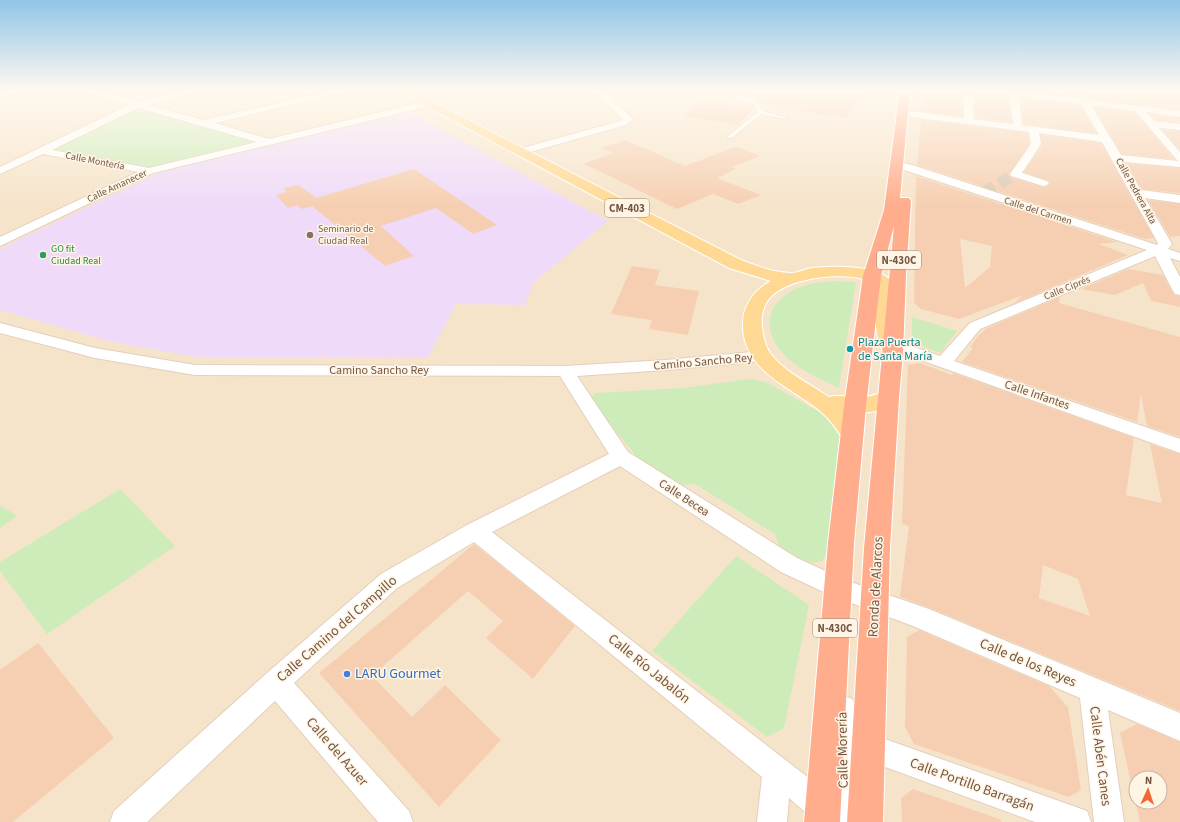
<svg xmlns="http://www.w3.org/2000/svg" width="1180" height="822" font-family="'Source Sans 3',sans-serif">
<rect width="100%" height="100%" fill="#fef2dc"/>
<path fill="#f6e4ca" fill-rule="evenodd" d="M 0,90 L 1180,90 L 1180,822 L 0,822 ZM 1136,778 L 1160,778 L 1160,802 L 1136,802 Z"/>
<path fill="#efdafa" d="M 407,111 L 608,221 L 533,283 L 525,305 L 456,304 L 428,358 L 197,357 L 113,342 L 0,310 L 0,249 L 167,169 Z"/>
<g fill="#cdecba">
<path d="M 137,105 L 269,142 L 149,171 L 42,151 Z"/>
<path d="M 831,281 L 856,282 L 839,388 C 822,380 806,373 791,361 C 766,341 759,310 790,292 C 802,284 818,283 831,281 Z"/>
<path d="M 912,317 L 957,331 L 940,353 L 912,342 Z"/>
<path d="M 750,379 L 766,382 L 823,414 C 833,421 840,428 841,440 L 828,551 L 822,561 C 806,566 794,557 780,550 L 775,534 L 695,484 L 679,485 L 672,483 L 638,458 L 592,403 L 591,397 L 596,393 L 682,388 Z"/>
<path d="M 120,489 L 175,546 L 47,634 L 0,571 L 0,562 Z"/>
<path d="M 0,505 L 17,516 L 0,528 Z"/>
<path d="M 736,556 L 809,605 L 784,728 L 767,737 L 652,651 Z"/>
</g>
<g fill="#f6cfb2" fill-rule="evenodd">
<path d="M 755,90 L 847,90 L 863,93 L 846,118 L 761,105 L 758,101 L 754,99 Z"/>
<path d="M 925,90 L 962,90 L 962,116 L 921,111 Z"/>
<path d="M 974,90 L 984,91 L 989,94 L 1009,96 L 1011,122 L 975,118 Z"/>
<path d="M 1083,90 L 1180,90 L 1180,109 L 1088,99 Z"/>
<path d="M 1021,98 L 1080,105 L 1096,133 L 1023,124 Z"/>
<path d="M 702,100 L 754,108 L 738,125 L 683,116 Z"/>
<path d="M 1094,107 L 1134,112 L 1174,159 L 1122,154 Z"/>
<path d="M 1150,114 L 1180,118 L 1180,122 L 1155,120 Z"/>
<path d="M 921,120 L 1028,133 L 1029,144 L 1009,175 L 1011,177 L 1043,187 L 1048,186 L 1050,182 L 1047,180 L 1024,172 L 1042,145 L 1041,135 L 1101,143 L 1154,238 L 1145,239 L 917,165 Z"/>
<path d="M 1163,130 L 1180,131 L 1180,150 Z"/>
<path d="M 625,140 L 685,166 L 736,147 L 760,156 L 732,167 L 736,169 L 717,178 L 761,195 L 738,204 L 713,194 L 677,209 L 584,164 L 613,153 L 602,148 Z"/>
<path d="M 1127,164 L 1180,168 L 1180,193 L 1142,189 Z"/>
<path d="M 414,169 L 497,225 L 473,234 L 436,208 L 381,226 L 414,256 L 385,266 L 312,206 L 302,209 L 297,205 L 288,208 L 276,195 L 286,192 L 284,188 L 299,185 L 316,198 Z"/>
<path d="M 916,176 L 1117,242 L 1099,244 L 1128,255 L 1013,304 L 1023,295 L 959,319 L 921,309 L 914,303 ZM 960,239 L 992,246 L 990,267 L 965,288 Z"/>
<path d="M 1148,200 L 1180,204 L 1180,236 L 1170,237 Z"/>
<path d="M 632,266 L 660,270 L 655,285 L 699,291 L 688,335 L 649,329 L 652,320 L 611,314 Z"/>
<path d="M 1128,269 L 1163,275 L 1174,295 L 1180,296 L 1180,307 L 1151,301 L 1143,283 L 1115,295 L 1081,289 Z"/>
<path d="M 1060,297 L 1059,303 L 1180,337 L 1180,437 L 1147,426 L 1141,394 L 1137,422 L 962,362 L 973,348 L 970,347 L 978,336 L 987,328 Z"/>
<path d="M 920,363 L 952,375 L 953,373 L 1134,438 L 1126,495 L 1162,503 L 1150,444 L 1180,454 L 1180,711 L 930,608 L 900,597 L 909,526 L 902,524 L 908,365 ZM 1043,565 L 1078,579 L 1090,616 L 1039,598 Z"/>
<path d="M 474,544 L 575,626 L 533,679 L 486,638 L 503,621 L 468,591 L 372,676 L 412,717 L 445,685 L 501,740 L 439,807 L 319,673 Z"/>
<path d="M 919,630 L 1049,686 L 1068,707 L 1081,790 L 1069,797 L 914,744 L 905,727 L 907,637 Z"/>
<path d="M 38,643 L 114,738 L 13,822 L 0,822 L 0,670 Z"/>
<path d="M 1137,724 L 1180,742 L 1180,822 L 1140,822 L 1120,733 ZM 1136,778 L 1160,778 L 1160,802 L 1136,802 Z"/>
<path d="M 913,789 L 1002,820 L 1001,822 L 902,822 L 901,798 Z"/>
</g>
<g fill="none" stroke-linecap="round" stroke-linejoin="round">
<path stroke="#dccbb6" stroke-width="12" stroke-dasharray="12 6" stroke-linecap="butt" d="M 984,193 L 1015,174"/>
<g stroke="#e4cfbb" stroke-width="2">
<path id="lane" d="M 725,90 L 731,90 L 744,98 L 758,102 L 762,111 L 788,118 L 786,119 L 761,114 L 732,138 L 728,138 L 728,136 L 758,112 L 754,104 L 740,100 Z"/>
</g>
<g stroke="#e4cfbb" stroke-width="2">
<g id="street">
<path d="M 5,90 L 19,90 L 0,98 L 0,92 Z"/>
<path d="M 79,90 L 94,90 L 138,102 L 187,90 L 204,90 L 148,105 L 204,120 L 336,90 L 353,90 L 215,123 L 269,139 L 427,101 L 431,104 L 430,106 L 153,173 L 0,246 L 0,237 L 138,172 L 43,154 L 0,174 L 0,167 L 129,105 ZM 138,108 L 257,142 L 149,168 L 52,150 Z"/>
<path d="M 594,90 L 603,90 L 631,117 L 633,119 L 626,125 L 523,154 L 515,154 L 514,152 L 515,150 L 620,121 L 622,119 Z"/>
<path d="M 964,90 L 972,90 L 974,119 L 1013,124 L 1010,95 L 989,93 L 985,90 L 1013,90 L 1078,98 L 1073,90 L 1081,90 L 1087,100 L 1180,111 L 1180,117 L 1146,112 L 1154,121 L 1180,124 L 1180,130 L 1159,128 L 1180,152 L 1180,167 L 1124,162 L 1141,190 L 1180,195 L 1180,203 L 1145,198 L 1172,244 L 1168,249 L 1180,253 L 1180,261 L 1170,258 L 1180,277 L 1180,295 L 1175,294 L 1173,291 L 1155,256 L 980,329 L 954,361 L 1180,439 L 1180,453 L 907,355 L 893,358 L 887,357 L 885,353 L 887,349 L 908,345 L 940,356 L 970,323 L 1147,250 L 892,166 L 891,164 L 892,162 L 896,161 L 912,165 L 1157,245 L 1158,243 L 1102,142 L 1039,133 L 1041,144 L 1022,173 L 1047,181 L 1049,183 L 1047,185 L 1043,186 L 1011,176 L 1010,174 L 1031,144 L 1029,132 L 911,117 L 906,114 L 911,111 L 964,118 ZM 1019,96 L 1081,104 L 1099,135 L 1022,125 ZM 1091,105 L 1135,111 L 1178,161 L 1121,155 Z"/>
<path d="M 0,323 L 95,348 L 195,365 L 565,366 L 666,360 L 762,351 L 768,352 L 770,356 L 768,360 L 762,361 L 666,370 L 577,376 L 628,452 L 797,558 L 845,580 L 929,609 L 1180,713 L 1180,741 L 1108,710 L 1124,822 L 1094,822 L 1080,698 L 913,626 L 830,595 L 781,572 L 620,466 L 492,532 L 828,793 L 831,737 L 830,708 L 834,699 L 843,695 L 852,699 L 856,708 L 859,737 L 868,733 L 1076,807 L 1087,811 L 1091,822 L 1035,822 L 858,757 L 857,822 L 827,822 L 827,820 L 823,822 L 812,818 L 789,798 L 787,822 L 757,822 L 762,777 L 474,542 L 397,588 L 294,683 L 409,811 L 413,822 L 378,822 L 275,701 L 147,822 L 110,822 L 114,811 L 267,673 L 381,574 L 467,525 L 609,454 L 560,376 L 195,375 L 95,358 L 0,333 Z"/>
</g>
</g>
<g stroke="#fff" stroke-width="2">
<path id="primary" d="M 396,90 L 410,90 L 741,260 C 758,266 773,273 791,273 C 798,273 805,269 812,268 C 833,266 880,264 894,284 C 895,308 891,331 903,352 L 900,356 L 893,358 L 886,356 C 871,334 877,311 876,286 C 873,284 869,282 866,280 C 841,271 780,278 766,303 C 762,311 761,319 762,327 C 763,336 765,345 770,353 C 784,372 810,384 829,397 C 840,394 850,398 861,398 C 874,397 883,389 896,393 L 899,398 C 890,412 864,414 848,412 L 863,435 L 860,441 L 852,443 L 844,441 C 837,429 830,419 819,410 C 790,387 745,371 743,328 C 743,321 743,316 745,310 C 750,297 759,287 771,281 L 729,268 Z"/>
</g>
<g stroke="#fff" stroke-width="2">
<path id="highway" d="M 900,90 L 910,90 L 900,198 L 909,198 L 911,201 L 906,275 L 903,353 L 899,398 L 890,548 L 883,822 L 847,822 L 864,548 L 894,226 L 881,276 L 866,406 L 854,543 L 840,822 L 804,822 L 828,543 L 844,406 L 863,276 L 884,210 Z"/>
</g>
<use href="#lane" fill="#fff" fill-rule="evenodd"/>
<use href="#street" fill="#fff" fill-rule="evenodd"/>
<use href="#primary" fill="#ffd993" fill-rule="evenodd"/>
<use href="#highway" fill="#ffad8d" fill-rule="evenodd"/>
</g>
<linearGradient id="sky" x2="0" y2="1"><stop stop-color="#91c5e8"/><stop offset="0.44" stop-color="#fff9ef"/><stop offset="1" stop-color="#fff9ef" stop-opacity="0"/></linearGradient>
<rect width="1180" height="206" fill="url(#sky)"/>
<circle fill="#8d6e63" stroke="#fff5e5" stroke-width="1.5" cx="310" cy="235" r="4"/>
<circle fill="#2e9e5b" stroke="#fff5e5" stroke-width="1.5" cx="43" cy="255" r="4"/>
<circle fill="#0f9aa8" stroke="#fff5e5" stroke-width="1.5" cx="850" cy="349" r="4"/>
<circle fill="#3f7fe0" stroke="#fff5e5" stroke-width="1.5" cx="347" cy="674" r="4"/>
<g text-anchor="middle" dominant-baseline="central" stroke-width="3" stroke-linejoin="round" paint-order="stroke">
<g font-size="10" fill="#755644" stroke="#fff5e5">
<text transform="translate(95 161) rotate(11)">Calle Montería</text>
<text transform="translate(117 186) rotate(-25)">Calle Amanecer</text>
<text transform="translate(1136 191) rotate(61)">Calle Pedrera Alta</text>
<text transform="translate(1038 211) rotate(18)">Calle del Carmen</text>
<text transform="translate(1067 288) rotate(-22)">Calle Ciprés</text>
</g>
<g font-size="10" fill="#785e54" stroke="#fff5e5" text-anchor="start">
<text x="318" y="229">Seminario de<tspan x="318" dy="12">Ciudad Real</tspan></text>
</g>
<g font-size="10" fill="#27864d" stroke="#fff5e5" text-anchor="start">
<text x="51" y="249">GO fit<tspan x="51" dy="12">Ciudad Real</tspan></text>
</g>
<g fill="#fff5e5" stroke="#9e8674" stroke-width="1">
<rect x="605" y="199" width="44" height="18" rx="3"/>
<rect x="877" y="251" width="44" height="18" rx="3"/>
<rect x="813" y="619" width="44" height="18" rx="3"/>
</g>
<g font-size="11" font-weight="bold" fill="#755644">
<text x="627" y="208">CM-403</text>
<text x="899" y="260">N-430C</text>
<text x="835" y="628">N-430C</text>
</g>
<g font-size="12" fill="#0d838f" stroke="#fff5e5" text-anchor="start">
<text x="858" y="342">Plaza Puerta<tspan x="858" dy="14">de Santa María</tspan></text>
</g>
<g font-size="12" fill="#755644" stroke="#fff5e5">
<text transform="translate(703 362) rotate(-5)">Camino Sancho Rey</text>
<text x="379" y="370">Camino Sancho Rey</text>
<text transform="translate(1037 395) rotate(19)">Calle Infantes</text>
<text transform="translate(684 498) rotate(33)">Calle Becea</text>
</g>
<g font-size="14" fill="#755644" stroke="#fff5e5">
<text transform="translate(876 587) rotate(-87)">Ronda de Alarcos</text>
<text transform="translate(337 629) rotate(-41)">Calle Camino del Campillo</text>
<text transform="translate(1028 663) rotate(23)">Calle de los Reyes</text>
<text transform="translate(649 669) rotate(39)">Calle Río Jabalón</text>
<text transform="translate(843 750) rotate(-91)">Calle Morería</text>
<text transform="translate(337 752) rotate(49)">Calle del Azuer</text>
<text transform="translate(1100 756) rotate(83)">Calle Abén Canes</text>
<text transform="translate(972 785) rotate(20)">Calle Portillo Barragán</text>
</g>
<g font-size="14" fill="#366cbe" stroke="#fff5e5" text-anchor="start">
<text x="355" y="674">LARU Gourmet</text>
</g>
</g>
<g transform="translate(1148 790) rotate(3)"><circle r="19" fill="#fff5e5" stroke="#c8b5a5"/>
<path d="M0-3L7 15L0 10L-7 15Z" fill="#f46535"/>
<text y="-6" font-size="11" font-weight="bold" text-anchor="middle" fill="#755644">N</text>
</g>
</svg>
